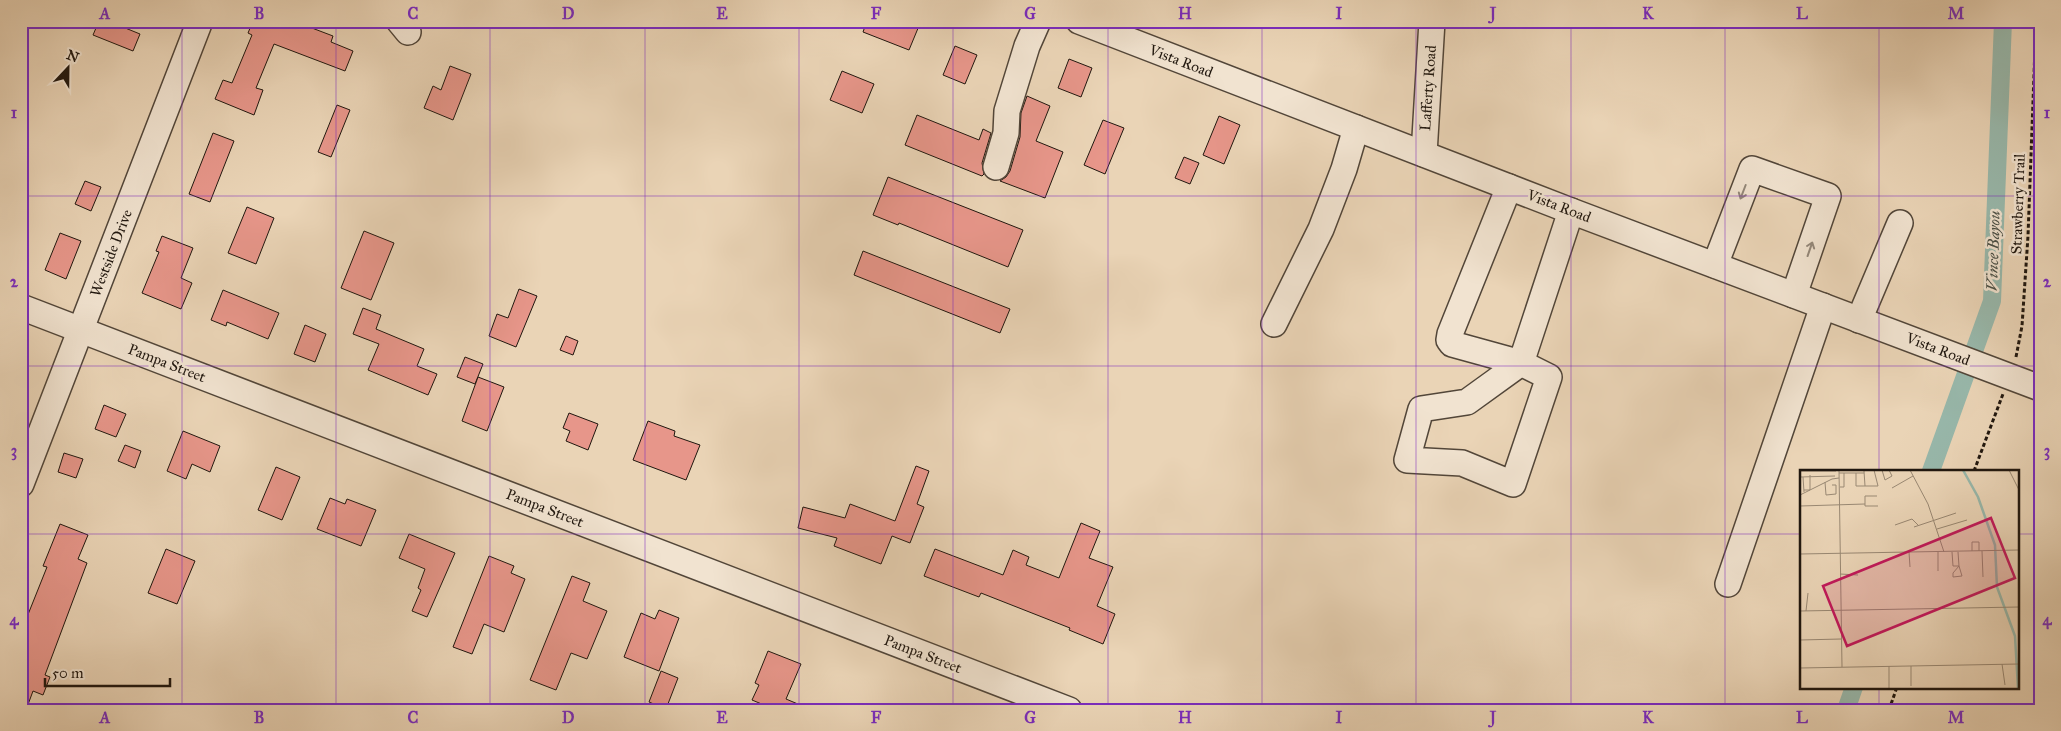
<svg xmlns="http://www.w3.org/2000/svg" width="2061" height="731" font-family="'IM FELL Great Primer',serif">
<rect width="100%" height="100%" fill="#ead4b6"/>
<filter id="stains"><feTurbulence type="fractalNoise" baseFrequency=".004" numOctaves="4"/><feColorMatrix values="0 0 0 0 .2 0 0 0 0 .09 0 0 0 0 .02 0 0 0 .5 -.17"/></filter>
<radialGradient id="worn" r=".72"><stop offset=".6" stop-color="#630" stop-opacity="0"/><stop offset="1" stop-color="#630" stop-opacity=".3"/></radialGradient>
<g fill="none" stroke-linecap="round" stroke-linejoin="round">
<g stroke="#98b8ab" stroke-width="18">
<path d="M 1931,471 L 1992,301 L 2003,21"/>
<path d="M 1846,710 L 1854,687"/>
</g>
</g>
<g fill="#e7968a" stroke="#20170f">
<path d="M 99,21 L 108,21 L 140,34 L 133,51 L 93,35 Z"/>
<path d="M 253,21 L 306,21 L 304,25 L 333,36 L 331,42 L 353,51 L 345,71 L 274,44 L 256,88 L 263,90 L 254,115 L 215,99 L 223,80 L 232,83 L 252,35 L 248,33 Z"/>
<path d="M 867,21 L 921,21 L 909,50 L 863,32 Z"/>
<path d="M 955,46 L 977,55 L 965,84 L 943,75 Z"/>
<path d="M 1069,59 L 1092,68 L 1081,97 L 1058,88 Z"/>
<path d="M 450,66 L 471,74 L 453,120 L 424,108 L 433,86 L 441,90 Z"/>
<path d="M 842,71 L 874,84 L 862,113 L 830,100 Z"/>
<path d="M 1027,96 L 1050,106 L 1036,141 L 1063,152 L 1045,198 L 1000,181 L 1006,177 L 1010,171 L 1020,137 L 1021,113 Z"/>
<path d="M 337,105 L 350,110 L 331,157 L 318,152 Z"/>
<path d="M 917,115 L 979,140 L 983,129 L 991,133 L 982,163 L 984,174 L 982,176 L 905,145 Z"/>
<path d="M 1219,116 L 1240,125 L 1224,164 L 1203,155 Z"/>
<path d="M 1103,120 L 1124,128 L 1105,174 L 1084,165 Z"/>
<path d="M 213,133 L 234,141 L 210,202 L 189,194 Z"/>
<path d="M 1184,157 L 1199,163 L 1190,184 L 1175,178 Z"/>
<path d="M 888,177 L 1023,230 L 1008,267 L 899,223 L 898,225 L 873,215 Z"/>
<path d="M 85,181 L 101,187 L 91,211 L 75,204 Z"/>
<path d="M 247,207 L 274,218 L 256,264 L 228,253 Z"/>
<path d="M 364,231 L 394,243 L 371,300 L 341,288 Z"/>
<path d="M 60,233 L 81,241 L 66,279 L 45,270 Z"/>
<path d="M 162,236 L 193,248 L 181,278 L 192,283 L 181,309 L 142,293 L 159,252 L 156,251 Z"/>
<path d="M 863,251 L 1010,309 L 1000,333 L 854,275 Z"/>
<path d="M 519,289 L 537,296 L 516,347 L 489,336 L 497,314 L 508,318 Z"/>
<path d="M 223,290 L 279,313 L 268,339 L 227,322 L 226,326 L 211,320 Z"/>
<path d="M 363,308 L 381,315 L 376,329 L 424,349 L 417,366 L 437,374 L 428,395 L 368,370 L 379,344 L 353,334 Z"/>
<path d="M 305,325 L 326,334 L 315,362 L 294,354 Z"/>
<path d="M 566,336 L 578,341 L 573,355 L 560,350 Z"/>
<path d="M 465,357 L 483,364 L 475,384 L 457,377 Z"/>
<path d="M 478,377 L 504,387 L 487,431 L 462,421 Z"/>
<path d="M 104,405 L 126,414 L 116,437 L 95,429 Z"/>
<path d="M 569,413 L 598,424 L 588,450 L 566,441 L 570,431 L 563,428 Z"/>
<path d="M 648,421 L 675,431 L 674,436 L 700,445 L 686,480 L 633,460 Z"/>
<path d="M 183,431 L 220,446 L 210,472 L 192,464 L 186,479 L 167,471 Z"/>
<path d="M 125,445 L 141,451 L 135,468 L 118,461 Z"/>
<path d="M 64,453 L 83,459 L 76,478 L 58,472 Z"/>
<path d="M 916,466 L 929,471 L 917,504 L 924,507 L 910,543 L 892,536 L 881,564 L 834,546 L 837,538 L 798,528 L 803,507 L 845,518 L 850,504 L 895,521 Z"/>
<path d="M 276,467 L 300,477 L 282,520 L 258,510 Z"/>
<path d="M 330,498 L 345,504 L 347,499 L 376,510 L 361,546 L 317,529 Z"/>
<path d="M 1081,523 L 1100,531 L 1089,558 L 1113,567 L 1097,606 L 1115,614 L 1103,644 L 1069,630 L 1070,628 L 981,593 L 979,597 L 924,576 L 935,549 L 1003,575 L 1013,550 L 1029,557 L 1026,565 L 1059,578 Z"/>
<path d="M 60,524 L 88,535 L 78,559 L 87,563 L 45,675 L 50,677 L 43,695 L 33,691 L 26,710 L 21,710 L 21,632 L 47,567 L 43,566 Z"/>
<path d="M 409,534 L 455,553 L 427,617 L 412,611 L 421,590 L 418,588 L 425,569 L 399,558 Z"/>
<path d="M 166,549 L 195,561 L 177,604 L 148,593 Z"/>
<path d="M 489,556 L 514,566 L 511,573 L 525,579 L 504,632 L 484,624 L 472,654 L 453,647 Z"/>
<path d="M 572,576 L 590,583 L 583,601 L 607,611 L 587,659 L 571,653 L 556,690 L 530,680 Z"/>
<path d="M 659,610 L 679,618 L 659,671 L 624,657 L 641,613 L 655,619 Z"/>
<path d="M 768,651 L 801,664 L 786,699 L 812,710 L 776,710 L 752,700 L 759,685 L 755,683 Z"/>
<path d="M 661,671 L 678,678 L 666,709 L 649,702 Z"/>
</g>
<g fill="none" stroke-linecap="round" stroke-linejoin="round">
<g stroke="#524639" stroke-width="28">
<g id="minor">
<path d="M 399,21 L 408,32"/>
<path d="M 1079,21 L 1571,211 L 2040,388"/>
<path d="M 1424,154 L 1432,21"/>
<path d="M 996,167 L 1006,133 L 1007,111 L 1027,46 L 1038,21"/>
<path d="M 1509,187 L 1450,334 L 1449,340 L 1452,344 L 1521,363 L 1571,211"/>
<path d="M 1715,265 L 1752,169 L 1828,196 L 1794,295"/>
<path d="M 21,307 L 1069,710"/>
<path d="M 1859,320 L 1900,223"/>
<path d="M 1274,324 L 1321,229 L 1344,169 L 1356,128"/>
<path d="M 1521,363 L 1549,377 L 1513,484 L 1462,463 L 1407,460 L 1421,409 L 1467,402 Z"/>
<path d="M 21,484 L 200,21"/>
<path d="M 1728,584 L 1823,306"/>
</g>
</g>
<g stroke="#20170f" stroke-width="3" stroke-dasharray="4 2.5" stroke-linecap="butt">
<path d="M 2016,357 L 2022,326 L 2028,236 L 2036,21"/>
<path d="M 1974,471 L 2003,394"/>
<path d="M 1889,710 L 1897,687"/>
</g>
<use href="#minor" stroke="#f1e3d0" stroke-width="25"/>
</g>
<defs><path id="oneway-shaft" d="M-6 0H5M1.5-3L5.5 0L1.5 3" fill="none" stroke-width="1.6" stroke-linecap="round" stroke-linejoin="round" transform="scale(1.25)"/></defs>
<g stroke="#938779">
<use href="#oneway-shaft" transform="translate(1743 192) rotate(111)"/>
<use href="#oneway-shaft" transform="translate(1810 249) rotate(-71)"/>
</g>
<path fill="none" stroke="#7b2cbf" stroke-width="1" stroke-opacity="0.55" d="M 182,21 L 182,710M 336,21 L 336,710M 490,21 L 490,710M 645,21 L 645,710M 799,21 L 799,710M 953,21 L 953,710M 1108,21 L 1108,710M 1262,21 L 1262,710M 1416,21 L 1416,710M 1571,21 L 1571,710M 1725,21 L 1725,710M 1879,21 L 1879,471M 21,196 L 2040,196M 21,366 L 2040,366M 21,534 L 1801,534M 2017,534 L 2040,534M 1879,687 L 1879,710"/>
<g text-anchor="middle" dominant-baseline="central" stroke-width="5" stroke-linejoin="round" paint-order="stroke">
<g font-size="15" fill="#20170f" stroke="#f1e3d0">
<text transform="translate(1181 61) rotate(21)">Vista Road</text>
<text transform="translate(1428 88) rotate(-86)">Lafferty Road</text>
<text transform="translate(2018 204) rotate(-88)">Strawberry Trail</text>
<text transform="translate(1559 206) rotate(21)">Vista Road</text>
<text transform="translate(111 253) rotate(-69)">Westside Drive</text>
<text transform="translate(1938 349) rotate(21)">Vista Road</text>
<text transform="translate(167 363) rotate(21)">Pampa Street</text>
<text transform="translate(545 508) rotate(21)">Pampa Street</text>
<text transform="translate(923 654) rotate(21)">Pampa Street</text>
</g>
<g font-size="16" font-style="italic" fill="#4a4f46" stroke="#f1e3d0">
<text transform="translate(1993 251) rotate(-88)">Vince Bayou</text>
</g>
</g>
<g transform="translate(1800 470)">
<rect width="219" height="219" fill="#ead4b6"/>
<path fill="none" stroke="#98b8ab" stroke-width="2.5" d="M 163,0 L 178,27 L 195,75 L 197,117 L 215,166 L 218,218"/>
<path fill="none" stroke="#998873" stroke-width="1" d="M 39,0 L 42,197M 82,0 L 85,10 L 92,6 L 89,0M 110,0 L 128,34 L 144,82M 209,0 L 219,20M 0,1 L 36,1M 64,1 L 65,16M 39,3 L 64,3M 56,3 L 56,16 L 78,16 L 74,0M 0,7 L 35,6M 3,7 L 4,22M 25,12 L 26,25 L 36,24 L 36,15 L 32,15M 40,17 L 44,17 L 44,3M 92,18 L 113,6M 4,20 L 10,20 L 10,5M 0,25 L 32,9 L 39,8M 77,26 L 65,26 L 65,36 L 78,36M 0,36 L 65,34M 95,55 L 112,49 L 119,56M 114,57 L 156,43M 137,59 L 167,50M 172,81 L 172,72 L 179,72 L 179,81M 182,81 L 183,107M 109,82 L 110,97M 152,82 L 153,96 L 159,96 L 158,82M 0,84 L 219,80M 159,96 L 162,106 L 153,107 L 153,103 ZM 138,101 L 138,82M 40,104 L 58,105M 0,141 L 219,137M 6,141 L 8,123M 0,170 L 41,169M 202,194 L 205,215M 89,196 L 89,218M 0,198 L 219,194M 111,216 L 111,196"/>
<path fill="#c2185b" fill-opacity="0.15" stroke="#c2185b" stroke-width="2.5" d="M 191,48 L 215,108 L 47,176 L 23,116 Z"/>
<rect width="219" height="219" fill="none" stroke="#20170f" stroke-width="2.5"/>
</g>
<rect width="2061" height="731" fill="none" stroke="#ead4b6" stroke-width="55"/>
<g transform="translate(68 68) rotate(22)" stroke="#f1e3d0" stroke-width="4" paint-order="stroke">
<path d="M0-4L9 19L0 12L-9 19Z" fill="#20170f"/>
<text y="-8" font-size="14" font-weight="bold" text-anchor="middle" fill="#20170f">N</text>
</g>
<path d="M45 678v8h125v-8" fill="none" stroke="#20170f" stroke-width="2.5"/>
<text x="52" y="678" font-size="15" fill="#20170f" stroke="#f1e3d0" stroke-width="4" paint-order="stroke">50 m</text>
<rect x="28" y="28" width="2006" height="676" fill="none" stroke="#7b2cbf" stroke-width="2"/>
<g font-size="16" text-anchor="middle" font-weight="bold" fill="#7b2cbf">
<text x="105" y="19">A</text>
<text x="259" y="19">B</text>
<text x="413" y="19">C</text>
<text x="568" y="19">D</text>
<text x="722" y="19">E</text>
<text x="876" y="19">F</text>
<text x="1030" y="19">G</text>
<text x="1185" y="19">H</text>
<text x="1339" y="19">I</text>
<text x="1493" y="19">J</text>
<text x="1648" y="19">K</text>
<text x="1802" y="19">L</text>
<text x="1956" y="19">M</text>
<text x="14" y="118">1</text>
<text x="2047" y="118">1</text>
<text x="14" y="287">2</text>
<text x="2047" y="287">2</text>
<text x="14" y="456">3</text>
<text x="2047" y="456">3</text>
<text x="14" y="625">4</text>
<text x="2047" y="625">4</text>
<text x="105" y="723">A</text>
<text x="259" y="723">B</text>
<text x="413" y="723">C</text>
<text x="568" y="723">D</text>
<text x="722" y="723">E</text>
<text x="876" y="723">F</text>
<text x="1030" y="723">G</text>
<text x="1185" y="723">H</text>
<text x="1339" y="723">I</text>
<text x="1493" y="723">J</text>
<text x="1648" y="723">K</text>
<text x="1802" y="723">L</text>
<text x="1956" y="723">M</text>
</g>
<rect width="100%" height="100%" filter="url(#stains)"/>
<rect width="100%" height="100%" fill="url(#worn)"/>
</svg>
